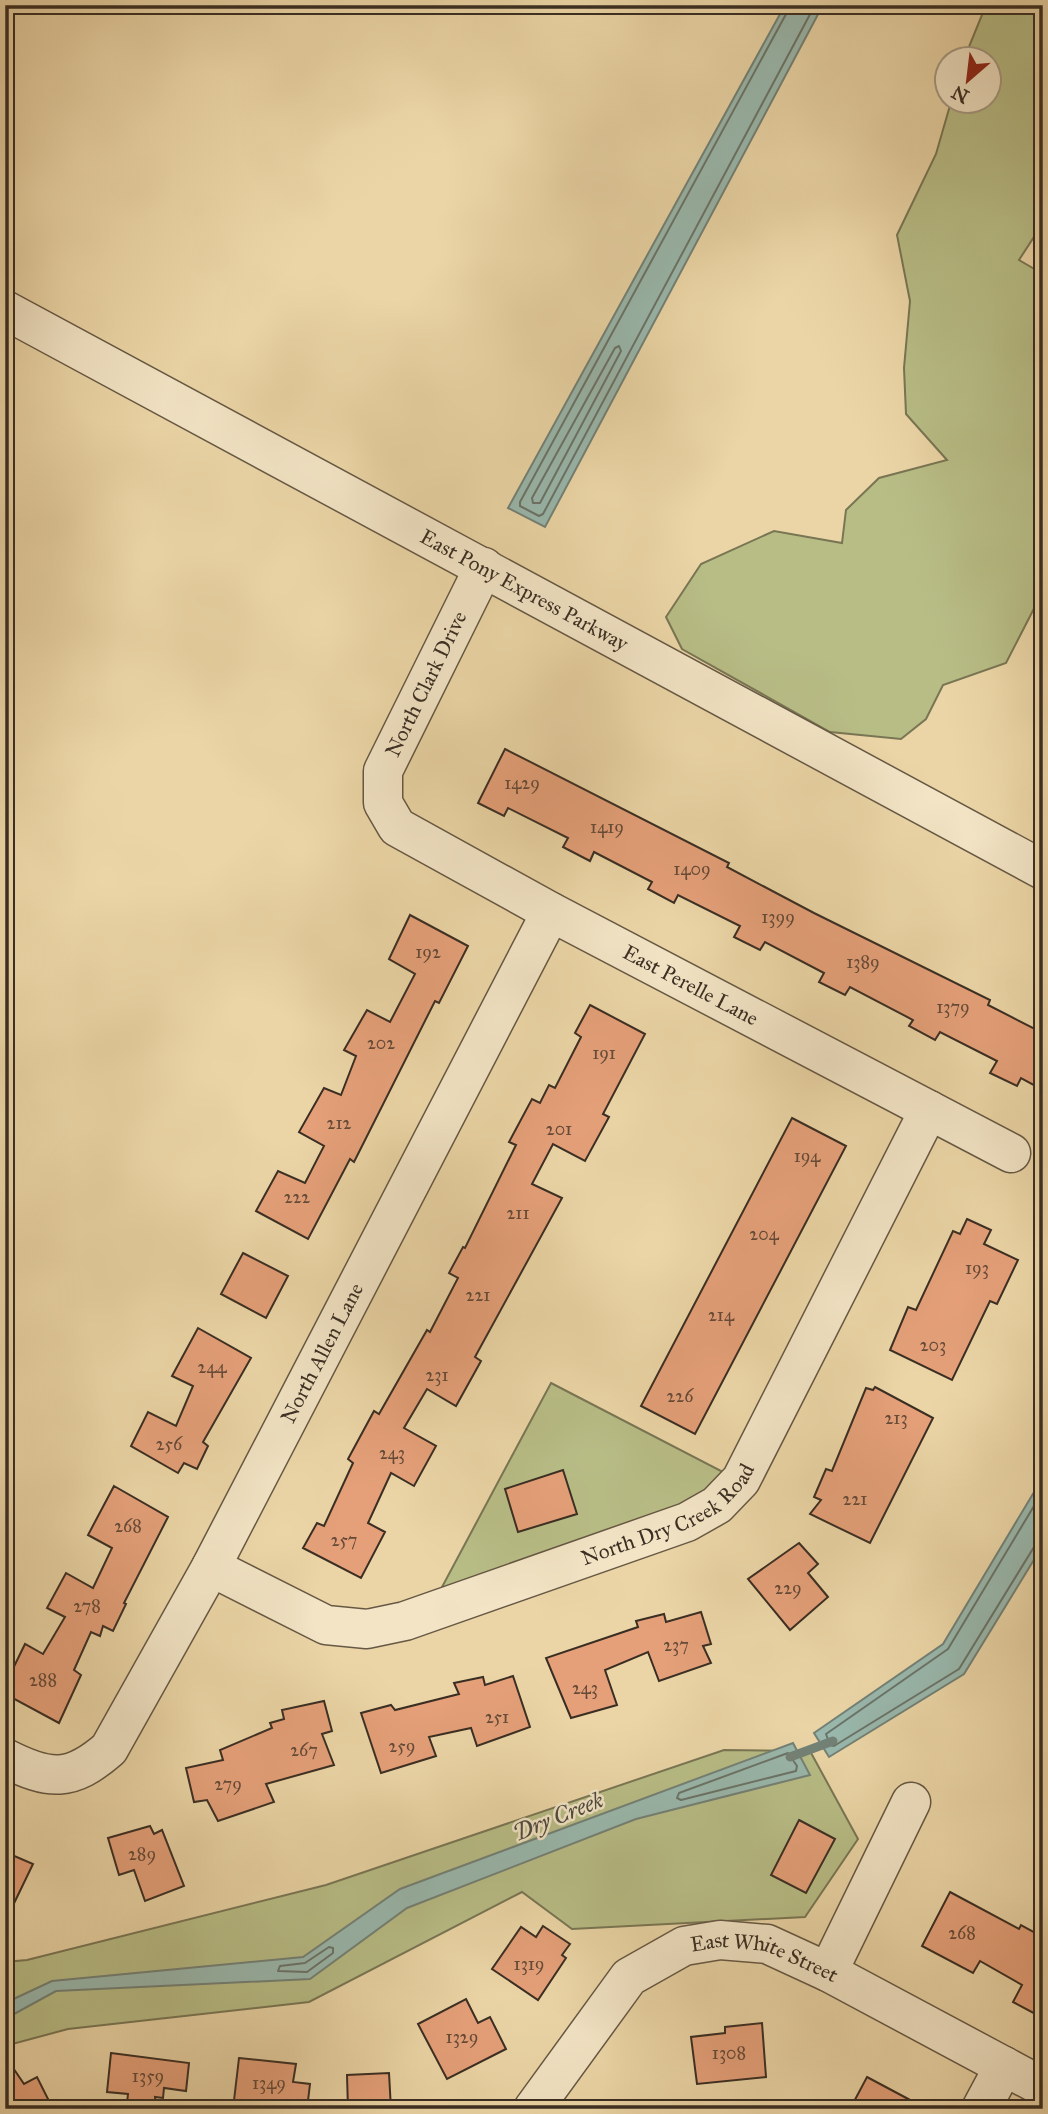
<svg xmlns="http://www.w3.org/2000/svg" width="1048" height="2114" font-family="'IM FELL Great Primer',serif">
<rect width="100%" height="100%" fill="#ebd5a6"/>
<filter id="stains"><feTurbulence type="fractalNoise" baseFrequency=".00286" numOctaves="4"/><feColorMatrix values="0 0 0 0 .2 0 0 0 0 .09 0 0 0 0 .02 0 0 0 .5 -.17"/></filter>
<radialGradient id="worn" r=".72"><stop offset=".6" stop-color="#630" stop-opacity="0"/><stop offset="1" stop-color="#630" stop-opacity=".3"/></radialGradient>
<g fill="#b8bd86" stroke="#797654" stroke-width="2">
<path d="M 986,5 L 1043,5 L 1043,223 L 1019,260 L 1043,274 L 1043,591 L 1006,663 L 943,685 L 926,719 L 901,739 L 830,732 L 682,649 L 666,617 L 701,564 L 774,531 L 842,543 L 846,510 L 879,478 L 947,460 L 906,414 L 904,368 L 910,301 L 897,235 L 936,154 L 951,102 L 988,102 L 988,60 L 964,59 Z"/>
<path d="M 551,1383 L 725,1473 L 696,1504 L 445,1590 L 442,1587 Z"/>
<path d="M 724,1750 L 810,1751 L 858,1839 L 805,1917 L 572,1929 L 522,1892 L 309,2002 L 68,2029 L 5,2046 L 5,1962 L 27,1960 L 326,1885 Z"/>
</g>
<g fill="#99b8ad" stroke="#738176" stroke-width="2">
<path d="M 785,5 L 823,5 L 545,527 L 508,508 Z"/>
<path d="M 1043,1477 L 1043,1545 L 964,1674 L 829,1757 L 814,1733 L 943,1644 Z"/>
<path d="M 793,1743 L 810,1775 L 636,1819 L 407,1908 L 310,1979 L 56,1991 L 5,2019 L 5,2003 L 52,1981 L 303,1957 L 400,1889 Z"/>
</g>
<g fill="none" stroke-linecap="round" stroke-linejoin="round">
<g stroke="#6a7368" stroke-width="2">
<path d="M 791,5 L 520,502 L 520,506 L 539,516 L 543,514 L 815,5"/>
<path d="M 619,346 L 621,351 L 540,503 L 533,503 L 532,498 L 615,348 Z"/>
<path d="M 1043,1491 L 948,1649 L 826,1734 L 830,1745 L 834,1746 L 959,1669 L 1034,1547 L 1043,1543"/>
<path d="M 788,1753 L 797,1766 L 796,1771 L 681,1800 L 677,1798 L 679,1793 Z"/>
<path d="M 329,1947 L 333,1948 L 333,1953 L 307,1972 L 278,1971 L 280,1966 L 305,1963 Z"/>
</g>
<path stroke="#738176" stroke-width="9" d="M 790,1757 L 833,1741"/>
</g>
<g fill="#e5a079" stroke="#3a2e23" stroke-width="2">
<path d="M 505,749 L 729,863 L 727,867 L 814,913 L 990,1000 L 988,1005 L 1043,1033 L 1043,1090 L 1021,1078 L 1017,1086 L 990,1073 L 997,1061 L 940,1032 L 935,1040 L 909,1026 L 913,1020 L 850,987 L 845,995 L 819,982 L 824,973 L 765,942 L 760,950 L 734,937 L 740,926 L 678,895 L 674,903 L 648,889 L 652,882 L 594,852 L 590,861 L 563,847 L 568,838 L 508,808 L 504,816 L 478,803 Z"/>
<path d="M 410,915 L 468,946 L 439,1003 L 435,1001 L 354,1162 L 350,1159 L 308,1239 L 256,1211 L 278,1171 L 305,1183 L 324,1146 L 299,1132 L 324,1088 L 341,1095 L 356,1056 L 344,1050 L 367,1010 L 390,1022 L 415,974 L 389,959 Z"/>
<path d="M 590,1005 L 645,1034 L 603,1114 L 609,1117 L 585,1161 L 553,1144 L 532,1184 L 562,1198 L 475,1357 L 481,1361 L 456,1406 L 427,1389 L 404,1428 L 436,1446 L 414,1486 L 391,1473 L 368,1523 L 385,1532 L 361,1578 L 303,1548 L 317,1523 L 324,1526 L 353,1463 L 348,1459 L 374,1411 L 379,1414 L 427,1330 L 430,1332 L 458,1278 L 449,1273 L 463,1247 L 465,1248 L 516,1145 L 509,1142 L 532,1099 L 540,1103 L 549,1085 L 555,1088 L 581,1037 L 575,1033 Z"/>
<path d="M 792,1118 L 846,1146 L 695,1434 L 641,1406 Z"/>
<path d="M 967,1219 L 991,1230 L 984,1244 L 1018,1260 L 997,1304 L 990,1301 L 952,1380 L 890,1350 L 908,1307 L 916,1310 L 953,1231 L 960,1234 Z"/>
<path d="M 243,1253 L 288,1276 L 266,1318 L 221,1294 Z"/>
<path d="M 198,1328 L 251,1358 L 203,1442 L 208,1446 L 197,1469 L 184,1463 L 178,1473 L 131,1446 L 148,1412 L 176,1426 L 193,1386 L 172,1376 Z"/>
<path d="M 875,1387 L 933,1418 L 870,1543 L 810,1514 L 821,1500 L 814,1497 L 826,1469 L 832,1471 L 866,1388 L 873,1390 Z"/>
<path d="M 563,1470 L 577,1514 L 518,1532 L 505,1489 Z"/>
<path d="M 114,1486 L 168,1517 L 124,1603 L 126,1604 L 113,1631 L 103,1626 L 100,1636 L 91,1632 L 74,1670 L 81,1675 L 59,1723 L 5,1694 L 5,1685 L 25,1644 L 43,1654 L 65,1617 L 47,1608 L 66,1573 L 93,1588 L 112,1548 L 88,1535 Z"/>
<path d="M 799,1543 L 818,1564 L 808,1573 L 828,1597 L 790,1630 L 748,1579 Z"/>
<path d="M 701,1612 L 711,1644 L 703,1646 L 711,1663 L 659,1681 L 648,1652 L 605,1670 L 617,1705 L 571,1718 L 546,1658 L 638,1627 L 636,1621 L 664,1614 L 666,1622 Z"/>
<path d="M 513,1676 L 530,1727 L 477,1746 L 471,1728 L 429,1737 L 436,1756 L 381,1773 L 361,1713 L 391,1705 L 395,1710 L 459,1694 L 454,1683 L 483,1677 L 485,1685 Z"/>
<path d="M 324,1701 L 332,1731 L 322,1734 L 334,1765 L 266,1784 L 274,1802 L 218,1821 L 207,1800 L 194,1802 L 186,1768 L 223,1760 L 220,1750 L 272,1728 L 270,1723 L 284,1719 L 282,1710 Z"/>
<path d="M 799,1820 L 835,1839 L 806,1893 L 771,1875 Z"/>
<path d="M 150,1826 L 154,1834 L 162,1830 L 184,1886 L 145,1901 L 134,1870 L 119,1875 L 108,1838 Z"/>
<path d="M 5,1852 L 33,1864 L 5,1922 Z"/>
<path d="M 950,1892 L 1019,1929 L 1021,1925 L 1043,1937 L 1043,2018 L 1013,2002 L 1022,1985 L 980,1961 L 973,1973 L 922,1946 Z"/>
<path d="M 543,1926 L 570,1944 L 562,1955 L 566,1958 L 538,2000 L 492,1969 L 521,1927 L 536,1937 Z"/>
<path d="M 466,1999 L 478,2023 L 490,2017 L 506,2049 L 447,2079 L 418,2024 Z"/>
<path d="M 762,2023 L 766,2077 L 697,2084 L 691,2037 L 725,2033 L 725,2027 Z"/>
<path d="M 111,2053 L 189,2063 L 186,2091 L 164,2088 L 163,2098 L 155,2097 L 156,2106 L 127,2103 L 128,2094 L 107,2092 Z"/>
<path d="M 5,2056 L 24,2084 L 37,2077 L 53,2109 L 5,2109 Z"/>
<path d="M 239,2058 L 296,2064 L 293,2082 L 310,2084 L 307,2109 L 233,2109 Z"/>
<path d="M 389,2073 L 391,2109 L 348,2109 L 347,2075 Z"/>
<path d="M 867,2077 L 927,2109 L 850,2109 Z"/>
</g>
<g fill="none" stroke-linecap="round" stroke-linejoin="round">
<g stroke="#665844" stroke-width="41">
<g id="minor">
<path id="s1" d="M 5,310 L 1043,870"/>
<path id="s2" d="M 484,567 L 383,771 L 383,803 L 397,827 L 551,912 L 1011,1153"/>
<path id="s3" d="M 211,1567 L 326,1625 L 367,1629 L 405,1621 L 687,1522 L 717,1505 L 741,1480 L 929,1110"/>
<path id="s4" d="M 5,1758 C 50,1781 71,1782 109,1749 L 211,1567 L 551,912"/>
<path d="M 828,1972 L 911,1802"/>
<path id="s5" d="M 533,2109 L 629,1977 L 684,1946 L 720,1940 L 767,1944 L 828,1972 L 1043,2087"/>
<path d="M 981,2109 L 1004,2066"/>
</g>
</g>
<use href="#minor" stroke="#f2e4c5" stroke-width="38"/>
</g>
<g text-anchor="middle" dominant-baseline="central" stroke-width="5" stroke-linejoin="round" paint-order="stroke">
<g font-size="18" fill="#654a38">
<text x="522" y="783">1429</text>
<text x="607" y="827">1419</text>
<text x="692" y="869">1409</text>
<text x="778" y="917">1399</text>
<text x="428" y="952">192</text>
<text x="863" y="962">1389</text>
<text x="953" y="1007">1379</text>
<text x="381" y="1043">202</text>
<text x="604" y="1053">191</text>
<text x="339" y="1123">212</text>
<text x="559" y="1129">201</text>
<text x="807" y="1156">194</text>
<text x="297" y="1197">222</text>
<text x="518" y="1213">211</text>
<text x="764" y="1234">204</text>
<text x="977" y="1268">193</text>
<text x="478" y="1295">221</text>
<text x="721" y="1315">214</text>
<text x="933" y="1345">203</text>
<text x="212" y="1367">244</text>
<text x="437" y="1375">231</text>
<text x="680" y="1396">226</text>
<text x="896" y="1418">213</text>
<text x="169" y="1444">256</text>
<text x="392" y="1453">243</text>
<text x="855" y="1499">221</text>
<text x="128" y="1526">268</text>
<text x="344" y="1540">257</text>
<text x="788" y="1588">229</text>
<text x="87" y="1606">278</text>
<text x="676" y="1645">237</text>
<text x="43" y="1680">288</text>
<text x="585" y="1688">243</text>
<text x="497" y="1717">251</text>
<text x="402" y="1746">259</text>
<text x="304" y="1750">267</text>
<text x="228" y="1784">279</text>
<text x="142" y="1854">289</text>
<text x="962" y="1933">268</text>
<text x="529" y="1964">1319</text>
<text x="462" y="2037">1329</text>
<text x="729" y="2053">1308</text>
<text x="148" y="2076">1359</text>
<text x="269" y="2083">1349</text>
</g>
<g font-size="21" fill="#3a2e23" stroke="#f2e4c5">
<text stroke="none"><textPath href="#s1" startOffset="590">East Pony Express Parkway</textPath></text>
<text transform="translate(426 684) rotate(-64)">North Clark Drive</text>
<text stroke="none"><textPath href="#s2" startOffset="621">East Perelle Lane</textPath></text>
<text stroke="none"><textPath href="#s4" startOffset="564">North Allen Lane</textPath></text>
<text stroke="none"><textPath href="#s3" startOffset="495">North Dry Creek Road</textPath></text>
<text stroke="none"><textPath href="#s5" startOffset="310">East White Street</textPath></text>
</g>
<g font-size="23" font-style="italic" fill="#4d4a3f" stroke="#f2e4c5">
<text transform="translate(558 1816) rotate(-22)">Dry Creek</text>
</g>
</g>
<rect width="1048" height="2114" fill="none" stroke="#ebd5a6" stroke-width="28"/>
<rect x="7" y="7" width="1034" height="2100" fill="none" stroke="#3a2e23" stroke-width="3.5"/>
<rect x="14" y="14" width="1020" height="2086" fill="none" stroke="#3a2e23" stroke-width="2"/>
<g transform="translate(968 80) rotate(208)"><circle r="33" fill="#f2e4c5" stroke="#a89b84" stroke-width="2"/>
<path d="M0-5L12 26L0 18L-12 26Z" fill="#8f2418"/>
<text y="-10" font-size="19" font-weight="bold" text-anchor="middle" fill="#3a2e23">N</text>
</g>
<rect width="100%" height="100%" filter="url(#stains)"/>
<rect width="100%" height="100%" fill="url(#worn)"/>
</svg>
